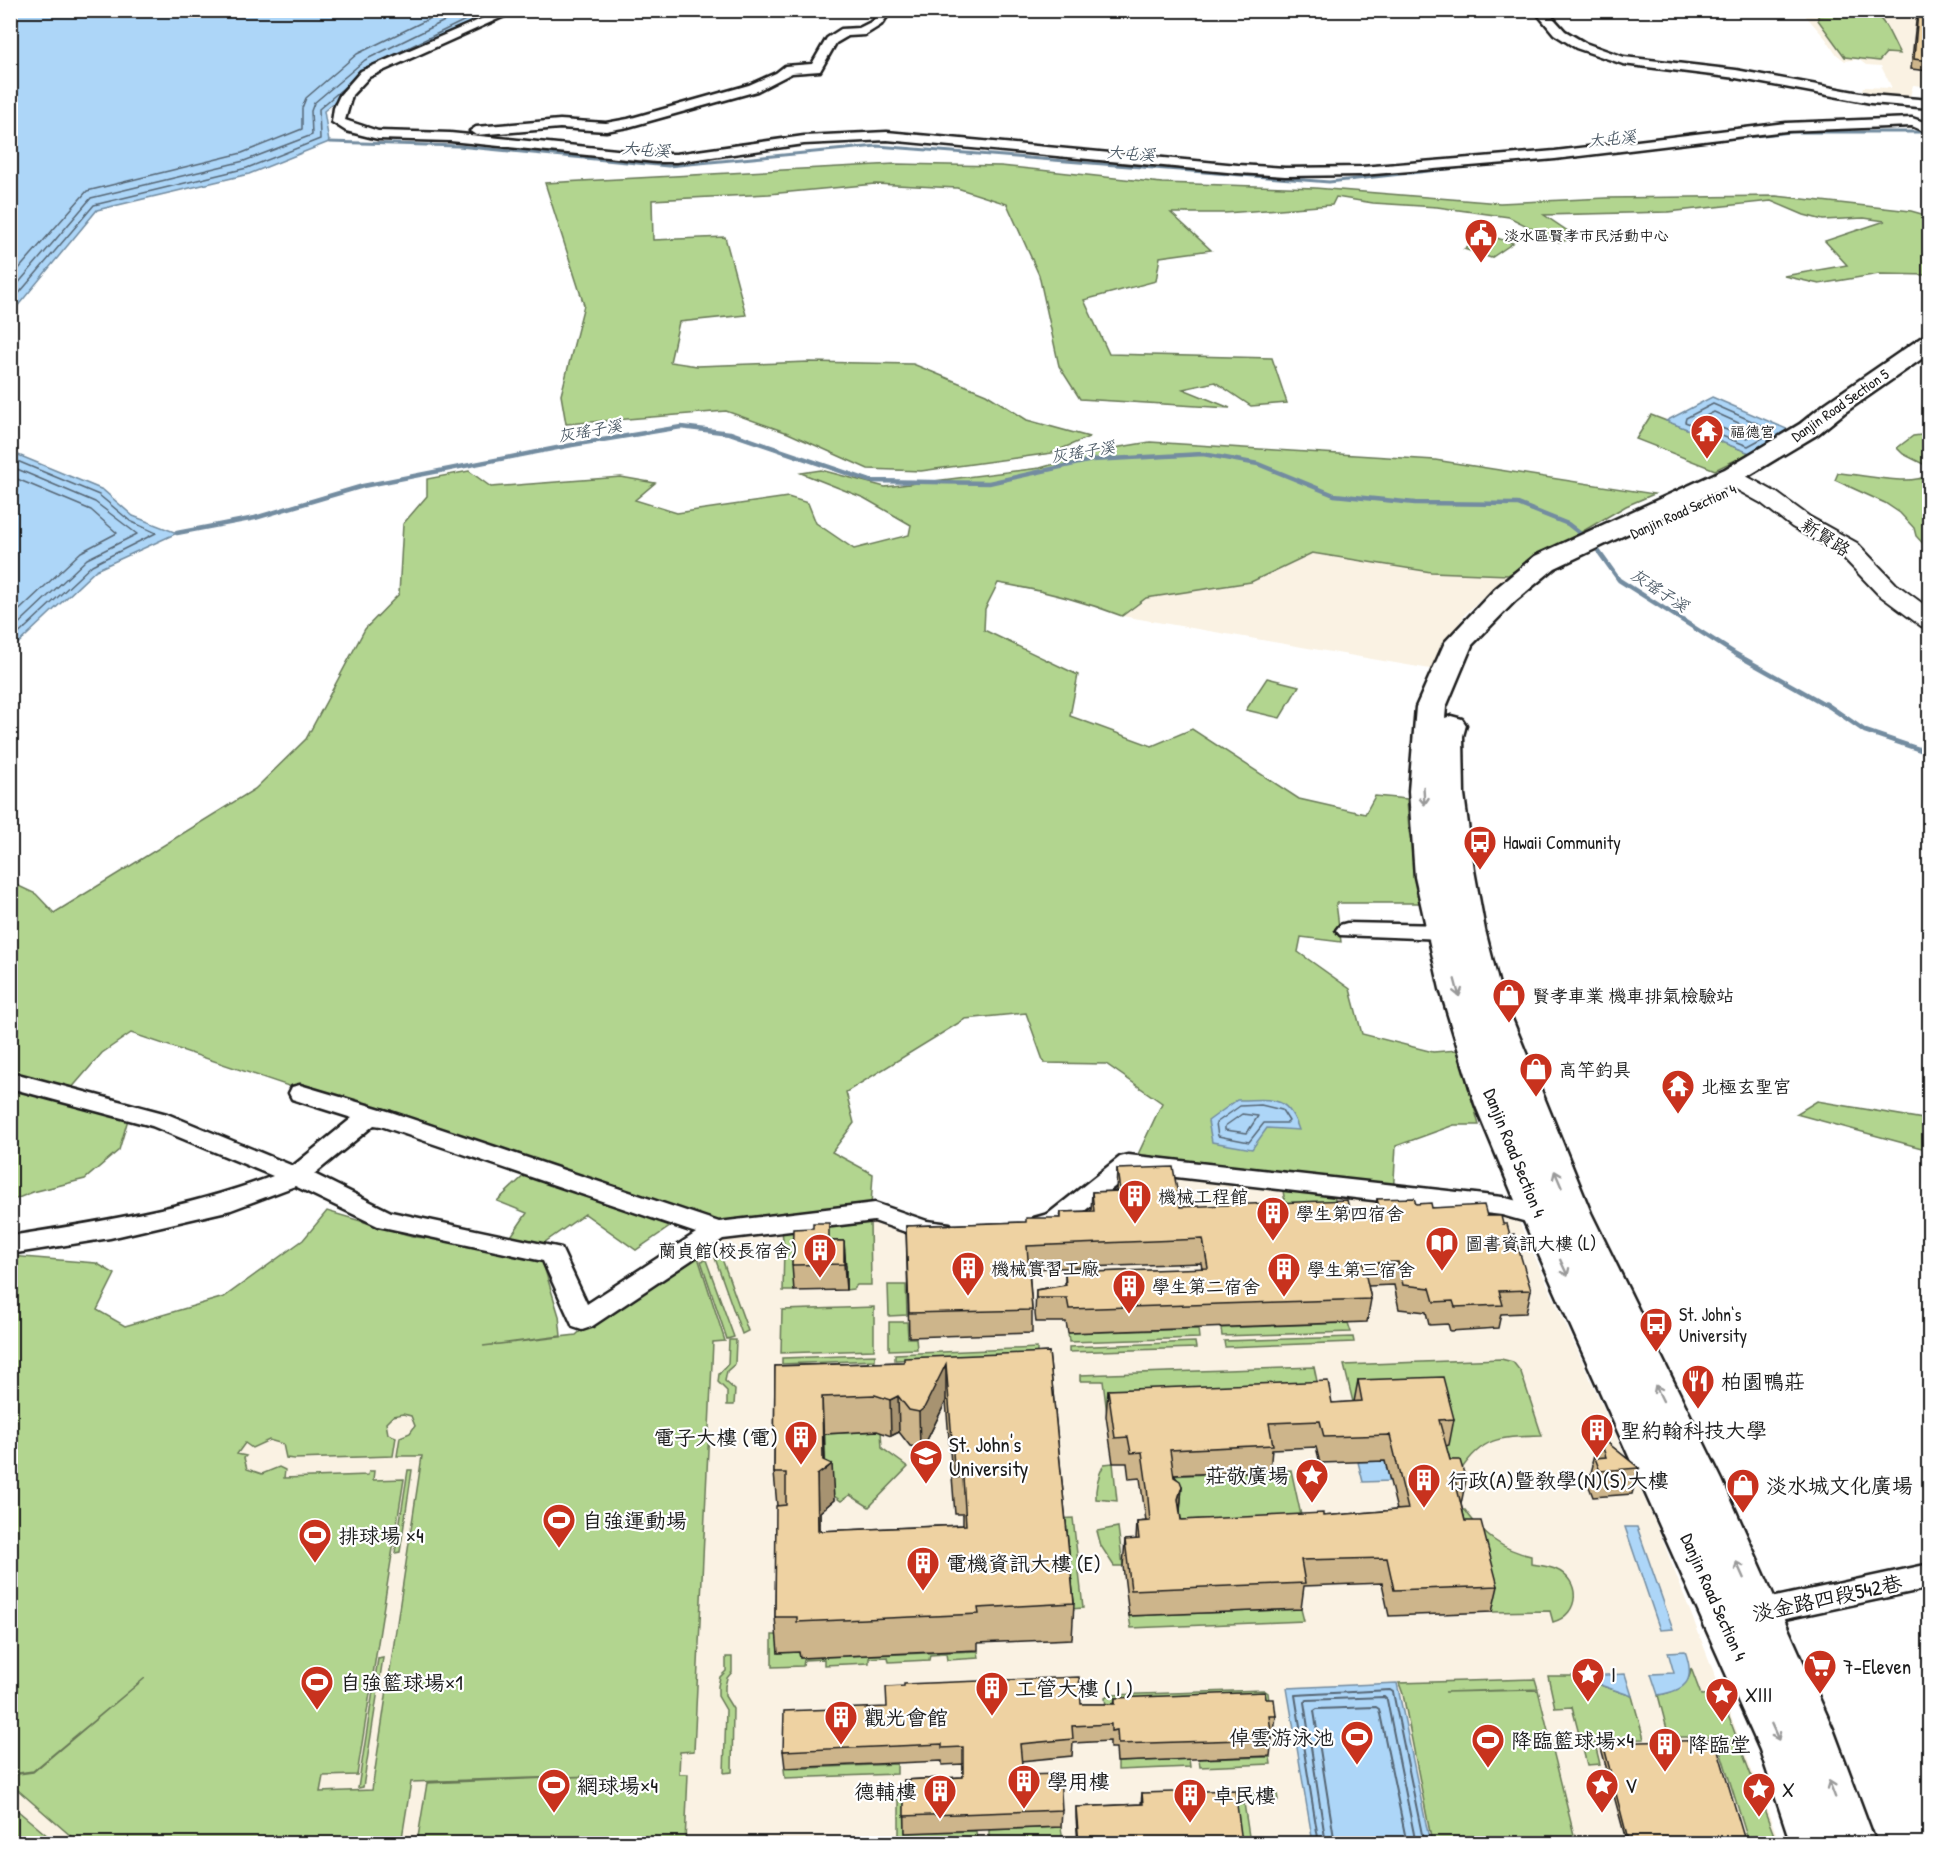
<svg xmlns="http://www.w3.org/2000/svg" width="1940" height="1854" font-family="'Patrick Hand','LXGW WenKai TC',sans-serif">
<rect width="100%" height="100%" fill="#fff"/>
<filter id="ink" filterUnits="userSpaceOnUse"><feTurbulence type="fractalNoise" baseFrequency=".0167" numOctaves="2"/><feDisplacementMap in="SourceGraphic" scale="12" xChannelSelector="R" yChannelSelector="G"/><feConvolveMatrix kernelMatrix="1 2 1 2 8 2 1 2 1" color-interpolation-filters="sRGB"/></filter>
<g filter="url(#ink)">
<g fill="#faf2e3">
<path d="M 1859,10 L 1929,15 L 1929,87 L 1913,85 L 1909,100 L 1881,99 L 1862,90 L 1863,87 L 1892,88 L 1881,66 L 1866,65 L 1858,59 L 1845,61 L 1835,53 L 1826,39 L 1804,14 L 1820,11 Z"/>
<path d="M 1312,553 L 1431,572 L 1508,575 L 1465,614 L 1430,669 L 1122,616 L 1146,598 L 1251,582 Z"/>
<path d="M 1134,1163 L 1512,1211 L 1520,1224 L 1659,1531 L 1780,1843 L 11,1844 L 11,1774 L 33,1771 L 223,1611 L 211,1440 L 446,1350 L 576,1335 L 601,1311 L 717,1238 L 871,1219 L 915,1235 L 1017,1238 Z"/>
</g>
<g fill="#b2d58f" stroke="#677856" stroke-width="1.5" fill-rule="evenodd">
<path d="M 1850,12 C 1857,12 1868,11 1874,14 C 1886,20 1893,42 1900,54 L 1886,53 L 1879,61 L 1845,57 L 1818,20 L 1818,15 Z"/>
<path d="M 895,164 L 1001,166 L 1162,183 L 1315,188 L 1500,203 L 1606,198 L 1776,196 L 1911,211 L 1929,216 L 1929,275 L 1879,274 L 1819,284 L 1784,276 L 1847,265 L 1825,241 L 1885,221 L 1864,218 L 1823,220 L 1804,215 L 1771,201 L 1668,212 L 1544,215 L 1578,238 L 1559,242 L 1509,217 L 1437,207 L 1373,203 L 1336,197 L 1332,205 L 1225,213 L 1171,213 L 1211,250 L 1160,257 L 1156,281 L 1084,300 L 1109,354 L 1272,358 L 1287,403 L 1251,406 L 1215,382 L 1183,389 L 1230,408 L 1080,399 L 1059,366 L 1039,275 L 1007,204 L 957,188 L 875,184 L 769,194 L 652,200 L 653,240 L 725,237 L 746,315 L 679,322 L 670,362 L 697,366 L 809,362 L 913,364 L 986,394 L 1027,420 L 1089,437 L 1052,453 L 921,471 L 868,469 L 788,433 L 726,411 L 566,424 L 561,395 L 584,305 L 545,183 Z"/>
<path d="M 1487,235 L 1513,243 L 1491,258 L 1464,249 Z"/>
<path d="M 1651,415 L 1750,453 L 1715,470 L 1636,439 Z"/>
<path d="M 1929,434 L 1929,467 L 1903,454 L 1897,448 L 1913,436 Z"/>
<path d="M 1150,442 L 1435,460 L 1654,494 L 1626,506 L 1508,575 L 1431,572 L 1312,553 L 1251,582 L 1146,598 L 1122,616 C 1081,600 1041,590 998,583 L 985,609 L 984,630 L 1078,675 L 1070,716 L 1152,746 L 1192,729 L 1299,799 L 1365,814 L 1375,796 L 1407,799 L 1409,831 L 1423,903 L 1336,903 L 1341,942 L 1301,937 L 1298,952 L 1350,989 L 1362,1034 L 1433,1052 L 1458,1050 L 1479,1125 L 1454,1125 L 1396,1146 L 1393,1195 L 1134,1163 L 1162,1103 L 1106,1064 L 1044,1063 L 1026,1013 L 965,1019 L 846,1092 L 854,1123 L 832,1152 L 873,1174 L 870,1221 L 871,1285 L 857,1285 L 853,1289 L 846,1290 L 846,1266 C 825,1266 811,1254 792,1255 L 792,1262 L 796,1262 L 794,1291 L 783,1291 L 784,1248 L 782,1231 L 680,1220 L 636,1250 L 585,1214 L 538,1247 L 559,1316 L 561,1336 L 483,1346 L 576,1335 L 602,1311 L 696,1251 L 725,1341 L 713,1342 L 694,1751 L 680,1752 L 679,1774 L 688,1774 L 685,1843 L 417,1843 L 427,1783 L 594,1776 L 411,1782 L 401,1844 L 79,1843 L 11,1784 L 11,1775 L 33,1772 L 145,1678 L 33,1771 L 11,1774 L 11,1256 L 96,1263 L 115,1274 L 97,1310 L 125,1326 L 224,1297 L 303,1240 L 327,1211 L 415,1237 L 505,1245 L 527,1213 L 497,1201 L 532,1168 L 131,1033 L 102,1053 L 70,1090 L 129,1116 L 119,1150 L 85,1179 L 33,1192 L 11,1201 L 10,882 L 36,894 L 54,913 L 255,789 L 306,739 L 365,629 L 399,594 L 403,524 L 427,496 L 427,479 L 469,471 L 491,487 L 621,477 L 655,483 L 635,500 L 677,513 L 788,497 L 808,503 L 816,523 L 854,549 L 909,535 L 911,525 L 864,498 L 801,473 L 821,470 L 885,487 L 1040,468 L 1108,449 ZM 403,1414 L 411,1416 L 415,1426 L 410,1433 L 400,1437 L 397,1456 L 422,1456 L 372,1790 L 320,1792 L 323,1776 L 357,1775 L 404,1479 L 373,1480 L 374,1471 L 369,1471 L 368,1475 L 284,1478 L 285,1470 L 279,1467 L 262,1474 L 247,1469 L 244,1458 L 246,1456 L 237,1454 L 245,1443 L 252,1448 L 269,1440 L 283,1444 L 286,1458 L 294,1459 L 393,1456 L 396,1437 L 388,1434 L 386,1423 L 393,1416 Z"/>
<path d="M 1838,473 C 1862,474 1909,487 1929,475 L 1929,550 L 1916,536 L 1914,528 L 1900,513 L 1885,503 L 1835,480 Z"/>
<path d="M 1267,678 L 1299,686 L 1280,718 L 1246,710 Z"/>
<path d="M 1817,1101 L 1929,1120 L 1929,1150 L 1796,1114 Z"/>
<path d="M 1283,1191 L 1334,1195 L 1339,1223 L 1289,1224 Z"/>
<path d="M 721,1256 L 748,1331 L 742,1334 L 715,1258 Z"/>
<path d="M 706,1260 L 734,1337 L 727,1339 L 701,1261 Z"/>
<path d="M 888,1285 L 906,1285 L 907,1315 L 889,1316 Z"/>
<path d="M 874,1307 L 874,1350 L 781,1353 L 782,1310 Z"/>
<path d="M 889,1322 L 907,1322 L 908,1338 L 916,1338 L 917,1349 L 889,1350 Z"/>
<path d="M 1348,1323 L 1351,1332 L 1222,1336 L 1221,1328 Z"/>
<path d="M 1198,1329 L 1199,1338 L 1069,1342 L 1068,1333 Z"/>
<path d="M 1353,1337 L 1354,1342 L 1225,1347 L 1224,1341 Z"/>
<path d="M 729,1340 L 736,1340 L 735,1364 L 727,1371 L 725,1381 L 735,1390 L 734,1405 L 727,1405 L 727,1391 L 718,1382 L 719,1374 L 728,1364 Z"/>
<path d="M 1195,1342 L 1196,1348 L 1069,1352 L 1069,1347 Z"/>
<path d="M 1037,1348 L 1037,1354 L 895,1360 L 895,1354 Z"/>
<path d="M 875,1355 L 875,1360 L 782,1364 L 782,1358 Z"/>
<path d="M 1501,1359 L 1513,1362 L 1521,1372 L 1542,1436 C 1503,1437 1484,1435 1461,1470 L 1354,1406 L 1344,1365 Z"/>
<path d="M 1314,1367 L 1322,1405 L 1107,1414 L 1103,1381 L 1080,1381 L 1080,1375 Z"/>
<path d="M 881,1431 L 882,1448 L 908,1467 L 869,1507 L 850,1495 L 841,1501 L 826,1490 L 825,1434 Z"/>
<path d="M 1113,1463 L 1117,1501 L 1096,1499 C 1095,1486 1098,1476 1104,1464 Z"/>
<path d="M 408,1470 L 412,1470 L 400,1552 L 395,1553 Z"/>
<path d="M 1291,1470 L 1306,1538 L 1179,1544 L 1180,1512 L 1169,1476 Z"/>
<path d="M 1451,1510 L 1465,1510 C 1482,1534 1502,1550 1531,1556 L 1531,1564 C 1539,1565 1548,1566 1555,1569 C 1582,1580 1580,1615 1553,1622 L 1550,1611 L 1492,1612 Z"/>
<path d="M 1073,1518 L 1083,1608 L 1070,1609 L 1044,1520 Z"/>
<path d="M 1118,1527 L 1123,1566 L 1114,1566 L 1101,1546 L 1097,1531 Z"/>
<path d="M 1301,1609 L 1304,1621 L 1131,1628 L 1129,1616 Z"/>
<path d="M 772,1635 L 778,1635 L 778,1653 L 799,1652 L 800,1658 L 978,1651 L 979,1658 L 947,1660 L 946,1654 L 930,1655 L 929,1660 L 889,1662 L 888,1657 L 869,1658 L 869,1663 L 824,1665 L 824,1659 L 804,1660 L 803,1666 L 772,1667 Z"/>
<path d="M 726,1657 L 732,1657 L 732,1672 L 727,1678 L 725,1686 L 725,1696 L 733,1709 L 732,1772 L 724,1773 L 726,1710 L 718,1696 L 718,1686 L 720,1677 L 726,1671 Z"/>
<path d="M 383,1658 L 363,1787 L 358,1788 L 378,1659 Z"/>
<path d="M 1691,1668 L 1701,1695 L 1720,1694 L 1777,1843 L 1749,1843 L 1716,1737 L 1669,1737 L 1658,1695 C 1672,1693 1691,1685 1691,1668 Z"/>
<path d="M 1548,1676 L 1585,1676 L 1603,1686 L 1632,1696 L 1644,1739 L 1594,1740 L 1600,1764 L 1587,1765 L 1572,1707 L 1555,1708 Z"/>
<path d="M 1535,1679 L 1538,1689 L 1445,1692 L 1538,1690 L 1576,1843 L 1432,1843 L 1403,1694 L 1399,1683 Z"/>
<path d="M 1264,1690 L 1268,1693 L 1270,1709 L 1107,1715 L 1105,1698 L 1110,1695 Z"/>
<path d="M 1270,1757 L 1271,1764 L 1200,1767 L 1199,1759 Z"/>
<path d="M 1189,1759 L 1190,1767 L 1118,1770 L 1118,1762 Z"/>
<path d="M 897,1764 L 897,1774 L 785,1778 L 784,1769 Z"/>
<path d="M 1277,1793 L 1278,1801 L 1244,1803 L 1250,1843 L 1240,1843 L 1233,1794 Z"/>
<path d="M 893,1797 L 904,1797 L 905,1833 L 976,1831 L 977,1843 L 899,1843 L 899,1802 Z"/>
<path d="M 11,1805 L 56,1843 L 26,1843 L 25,1841 L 11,1838 Z"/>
<path d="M 1061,1827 L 1063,1842 L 989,1843 L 989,1830 Z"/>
</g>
<g fill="#add6f8" stroke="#738ca0" stroke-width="1.5">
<path d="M 11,11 L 501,11 L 372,71 L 324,111 L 329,142 L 249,174 L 97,210 L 11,314 Z"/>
<path d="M 1712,397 L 1789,430 L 1750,453 L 1666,421 Z"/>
<path d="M 11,452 L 103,490 L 133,516 L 177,533 L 96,570 L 11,650 Z"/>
<path d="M 1237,1100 C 1271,1100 1287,1093 1299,1130 L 1267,1128 L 1252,1149 L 1212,1142 L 1208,1121 Z"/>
<path d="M 1385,1461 L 1390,1481 L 1363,1482 L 1358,1462 Z"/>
<path d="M 1625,1527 L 1637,1527 L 1673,1629 L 1660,1630 Z"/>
<path d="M 1685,1651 C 1695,1679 1689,1690 1658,1695 L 1651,1674 L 1674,1673 L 1668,1652 Z"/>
<path d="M 1625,1674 L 1632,1696 L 1603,1686 L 1585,1676 Z"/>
<path d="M 1397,1683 L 1430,1843 L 1313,1843 L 1287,1688 Z"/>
</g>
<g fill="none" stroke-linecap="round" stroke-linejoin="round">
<g stroke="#566674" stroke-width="1.5">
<path d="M 379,62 L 486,10"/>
<path d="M 10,279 L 87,191 L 242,153 L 302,129 L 302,108 L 306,98 L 357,54 L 447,10"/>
<path d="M 10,293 L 91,198 L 244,161 L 312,135 L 311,111 L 314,103 L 365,60 L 467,10"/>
<path d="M 10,304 L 94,205 L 247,168 L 320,139 L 319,109 L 348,84"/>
<path d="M 1713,404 L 1770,429 L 1772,433 L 1748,446 L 1685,422 L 1686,418 Z"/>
<path d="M 1714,412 L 1754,430 L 1755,434 L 1747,438 L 1704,421 L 1704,417 Z"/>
<path d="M 10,458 L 99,495 L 130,521 L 156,533 L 92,565 L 10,642"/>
<path d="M 10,466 L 95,502 L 137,534 L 87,559 L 10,632"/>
<path d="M 10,476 L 91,510 L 117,533 L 81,552 L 10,619"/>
<path d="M 1261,1105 L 1282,1110 L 1289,1121 L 1287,1123 L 1264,1123 L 1249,1142 L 1218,1136 L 1216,1123 L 1240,1106 Z"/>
<path d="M 1242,1114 L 1258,1116 L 1247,1133 L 1225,1130 L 1225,1126 Z"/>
</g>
<g stroke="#566674" stroke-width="2">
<path d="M 1319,1844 L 1295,1695 L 1390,1690 L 1393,1692 L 1424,1844"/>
<path d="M 1326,1844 L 1304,1702 L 1307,1700 L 1384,1697 L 1387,1700 L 1416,1844"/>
<path d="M 1335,1844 L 1314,1711 L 1317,1709 L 1376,1707 L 1379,1709 L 1407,1844"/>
</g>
<g stroke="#738ca0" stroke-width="3">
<path d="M 329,142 L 458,146 L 668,166 L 877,146 L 1329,182 L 1501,163"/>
<path d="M 1644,148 L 1791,132 L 1930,132"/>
</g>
<g stroke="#738ca0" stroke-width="4.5">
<path d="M 177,533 L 255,518 L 363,486 L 572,445 L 681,427 L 730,433 L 870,481 L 989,483 L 1092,460 L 1203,454 L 1258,464 L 1334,495 L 1415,503 L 1518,504 L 1568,524 L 1587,539"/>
<path d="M 1594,545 L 1619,580 L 1734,653 L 1828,706"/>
</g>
<path stroke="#738ca0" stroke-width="5" d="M 1826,704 L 1865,731 L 1930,753"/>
<g stroke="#1c1c1c" stroke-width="5">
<g id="street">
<path d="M 502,10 L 518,10 L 369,77 L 352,95 L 345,120 L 378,131 L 450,133 L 656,154 L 676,154 L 804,136 L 887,132 L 1238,165 L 1285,168 L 1362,167 L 1555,151 L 1786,123 L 1912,118 L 1930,124 L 1930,134 L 1912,126 L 1786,131 L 1555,159 L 1362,175 L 1285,176 L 1238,173 L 887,140 L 804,144 L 676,162 L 656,162 L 450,141 L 378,139 L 346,131 L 332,122 L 334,108 L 340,95 L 361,71 Z"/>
<path d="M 881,10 L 892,10 L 881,25 L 865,35 L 848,36 L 836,43 L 820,71 L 792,73 L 757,91 L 628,127 L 606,131 L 560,128 L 476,135 L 470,131 L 476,127 L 560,120 L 606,123 L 628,119 L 749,85 L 776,73 L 785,66 L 812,64 L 827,38 L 841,29 L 859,28 L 873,21 Z"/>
<path d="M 1534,10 L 1546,10 L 1565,31 L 1585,43 L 1624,57 L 1736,70 L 1871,95 L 1930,100 L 1930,108 L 1871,103 L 1736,78 L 1623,64 L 1576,48 L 1554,34 Z"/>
<path d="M 1347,923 L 1444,925 L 1451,927 L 1455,932 L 1451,937 L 1444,939 L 1340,935 L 1336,930 L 1340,925 Z"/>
<path d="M 10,1072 L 167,1114 L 293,1166 L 352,1118 L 292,1099 L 289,1093 L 292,1087 L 300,1085 L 391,1112 L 719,1222 L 875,1203 L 927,1221 L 950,1224 L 953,1230 L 950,1236 L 926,1239 L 874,1221 L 723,1239 L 591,1327 L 582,1330 L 573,1327 L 543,1261 L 378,1226 L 295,1186 L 231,1210 L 110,1238 L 10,1254 L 10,1236 C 99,1222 188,1208 273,1176 L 152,1126 L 10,1088 ZM 374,1125 L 381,1126 L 696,1233 L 587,1304 L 561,1248 L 391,1212 L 314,1174 Z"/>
<path d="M 1128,1155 L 1502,1197 L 1556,1211 L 1560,1217 L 1556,1223 L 1541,1226 L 1502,1215 L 1133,1172 L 1063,1228 L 1043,1233 L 1034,1230 L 1031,1224 L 1034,1218 L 1048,1214 L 1120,1157 Z"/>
<path d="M 1930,1564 L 1930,1588 L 1752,1626 L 1742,1623 L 1738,1614 L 1742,1605 L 1752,1602 Z"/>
</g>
</g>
<g stroke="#1c1c1c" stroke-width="4">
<path id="secondary" d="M 1729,469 L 1737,471 L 1777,493 L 1810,517 L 1857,543 L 1896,584 L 1930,609 L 1930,629 L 1921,626 L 1878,594 L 1839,553 L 1792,527 L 1761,503 L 1721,481 L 1717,476 L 1721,471 Z"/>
</g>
<g stroke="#1c1c1c" stroke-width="5">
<path id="primary" d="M 1930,335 L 1930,353 L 1844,413 L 1818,434 L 1743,479 L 1555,568 L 1515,601 L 1472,645 L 1446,707 L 1445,718 L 1451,716 L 1462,719 L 1466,725 L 1463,736 L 1464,794 L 1474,870 L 1485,930 L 1500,989 L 1591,1213 L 1722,1480 L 1833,1729 L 1876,1844 L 1791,1844 L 1760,1750 L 1522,1217 L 1475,1104 L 1440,989 L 1415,877 L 1409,791 L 1416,707 L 1445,642 L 1495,589 L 1535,556 L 1725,469 L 1800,424 L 1826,403 L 1922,337 Z"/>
</g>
<use href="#street" fill="#fff" fill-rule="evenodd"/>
<use href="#secondary" fill="#fff" fill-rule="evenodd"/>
<use href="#primary" fill="#fff" fill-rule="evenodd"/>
</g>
<g fill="#cdb58b" stroke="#1c1c1c" stroke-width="1.5" fill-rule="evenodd">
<path d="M 1918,12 L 1929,13 L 1929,71 L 1911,69 L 1916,21 Z"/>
<path d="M 1117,1169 L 1180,1207 L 1350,1212 L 1375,1211 L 1377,1199 L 1416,1204 L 1432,1208 L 1487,1216 L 1503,1224 L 1510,1235 L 1531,1290 L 1526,1313 L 1501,1314 L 1498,1328 L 1450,1331 L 1448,1324 L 1429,1325 L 1426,1312 L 1399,1309 L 1394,1285 L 1368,1286 L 1371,1299 L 1367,1322 L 1068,1333 L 1066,1322 L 1036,1322 L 1035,1314 L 1036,1290 L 1065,1285 L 1065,1273 L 1202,1269 L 1201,1263 L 1029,1269 L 1032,1310 L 1032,1333 L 909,1337 L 906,1226 L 1026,1222 L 1060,1218 L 1061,1212 L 1091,1211 L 1092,1192 L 1116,1191 Z"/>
<path d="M 830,1241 L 844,1241 L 846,1290 L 794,1291 L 792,1265 Z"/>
<path d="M 1049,1352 L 1074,1603 L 1072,1639 L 978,1643 L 978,1650 L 800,1658 L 799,1652 L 778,1653 L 775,1617 L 777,1506 L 774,1473 L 775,1366 L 904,1362 ZM 946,1401 L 955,1514 L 963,1514 L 963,1525 L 820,1531 L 820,1512 L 834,1500 L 825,1461 L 824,1434 L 877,1431 L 891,1436 L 899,1432 L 910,1446 L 920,1448 L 925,1444 Z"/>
<path d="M 1358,1380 L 1454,1419 L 1449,1445 L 1446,1446 L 1450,1460 L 1466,1480 L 1461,1504 L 1465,1521 L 1498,1586 L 1492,1612 L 1389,1616 L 1382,1583 L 1304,1586 L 1301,1609 L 1129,1616 L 1123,1566 L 1125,1540 L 1136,1540 L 1137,1522 L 1146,1521 L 1140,1478 L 1129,1479 L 1127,1463 L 1113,1463 L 1106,1416 L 1108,1390 L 1332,1403 L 1354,1402 ZM 1316,1447 L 1320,1463 L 1385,1461 L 1397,1510 L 1323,1516 L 1181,1520 L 1180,1511 L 1182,1486 L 1174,1475 L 1270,1471 L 1272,1449 Z"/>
<path d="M 1599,1436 L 1639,1468 L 1632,1494 L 1593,1497 L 1588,1484 L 1593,1465 L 1592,1462 Z"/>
<path d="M 1115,1698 L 1266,1699 L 1276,1716 L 1274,1733 L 1271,1733 L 1272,1739 L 1270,1756 L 1117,1762 L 1116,1748 L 1110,1748 L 1110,1741 L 1073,1743 L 1072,1756 L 1021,1761 L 1023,1775 L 1062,1810 L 1061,1827 L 905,1833 L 904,1780 L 963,1777 L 963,1764 L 942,1765 L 942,1761 L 785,1768 L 783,1751 L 1081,1704 L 1114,1704 Z"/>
<path d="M 1603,1743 L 1746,1844 L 1627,1844 L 1601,1748 Z"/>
<path d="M 1142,1793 L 1242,1842 L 1242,1844 L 1078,1844 L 1076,1818 L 1076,1807 L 1141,1804 Z"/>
</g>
<g fill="#a79371" stroke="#1c1c1c" stroke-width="1.5">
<path d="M 844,1241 L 846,1267 L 846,1290 L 844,1264 Z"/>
<path d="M 946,1364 L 946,1401 L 925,1444 L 920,1448 L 919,1412 Z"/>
<path d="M 898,1396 L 899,1432 L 891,1436 L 890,1400 Z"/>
<path d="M 822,1397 L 825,1470 L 832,1464 L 834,1500 L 820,1512 L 820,1567 L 818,1531 L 817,1475 Z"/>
<path d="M 1182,1486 L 1180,1512 L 1178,1499 Z"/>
</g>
<g fill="#eed2a2" stroke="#1c1c1c" stroke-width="1.5" fill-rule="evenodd">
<path d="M 1918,12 L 1929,13 L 1929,61 L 1914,59 Z"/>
<path d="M 1173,1167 L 1180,1207 L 1347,1200 L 1350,1212 L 1380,1210 L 1377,1199 L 1414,1198 L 1416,1204 L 1431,1203 L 1432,1208 L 1484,1205 L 1487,1216 L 1501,1216 L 1503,1224 L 1507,1224 L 1510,1235 L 1514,1234 L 1531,1290 L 1499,1291 L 1503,1305 L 1455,1307 L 1453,1301 L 1434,1302 L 1430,1288 L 1403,1285 L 1398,1262 L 1363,1263 L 1371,1299 L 1069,1309 L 1067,1298 L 1036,1298 L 1036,1290 L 1066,1285 L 1065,1273 L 1208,1268 L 1203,1239 L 1027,1246 L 1032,1310 L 909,1313 L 906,1226 L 1026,1222 L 1026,1218 L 1061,1218 L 1061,1212 L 1094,1211 L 1092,1192 L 1120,1191 L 1117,1169 Z"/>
<path d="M 813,1223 L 829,1223 L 829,1241 L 844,1241 L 844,1264 L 792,1265 L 793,1229 L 813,1228 Z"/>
<path d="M 1049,1352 L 1074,1603 L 978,1608 L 979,1614 L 797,1622 L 797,1617 L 775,1617 L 776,1506 L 786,1505 L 786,1473 L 774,1473 L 775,1366 L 904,1362 L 904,1358 ZM 946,1364 L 955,1478 L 963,1477 L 966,1525 L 818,1531 L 817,1475 L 832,1464 L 823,1460 L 822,1397 L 875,1395 L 890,1400 L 898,1396 L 909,1410 L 919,1412 L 924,1408 Z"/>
<path d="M 1443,1377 L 1454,1419 L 1439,1420 L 1450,1460 L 1460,1460 L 1466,1480 L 1455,1480 L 1465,1521 L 1481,1521 L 1498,1586 L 1394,1590 L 1387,1558 L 1301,1560 L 1305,1583 L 1131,1590 L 1125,1540 L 1139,1539 L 1137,1522 L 1150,1521 L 1147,1487 L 1142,1452 L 1131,1453 L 1128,1437 L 1115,1438 L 1108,1390 L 1328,1381 L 1332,1403 L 1362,1401 L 1358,1380 ZM 1320,1421 L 1324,1437 L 1390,1435 L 1408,1509 L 1323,1516 L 1323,1513 L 1181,1520 L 1178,1499 L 1182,1486 L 1180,1481 L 1174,1477 L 1170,1450 L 1273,1445 L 1269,1423 Z"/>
<path d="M 1599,1436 L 1639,1468 L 1600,1471 L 1595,1458 L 1606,1457 Z"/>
<path d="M 1079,1677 L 1081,1704 L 1115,1704 L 1115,1698 L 1265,1692 L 1266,1699 L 1274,1699 L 1276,1716 L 1269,1716 L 1272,1739 L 1118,1744 L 1117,1730 L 1111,1731 L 1111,1724 L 1072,1726 L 1073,1739 L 1020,1744 L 1023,1775 L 1060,1774 L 1062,1810 L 904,1816 L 904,1780 L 963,1777 L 963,1747 L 942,1748 L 942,1744 L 783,1751 L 784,1711 L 887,1707 L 886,1687 L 904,1686 L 904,1684 Z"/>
<path d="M 1715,1740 L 1746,1844 L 1629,1844 L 1603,1743 Z"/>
<path d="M 1235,1790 L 1242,1842 L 1153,1844 L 1079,1844 L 1076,1807 L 1143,1804 L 1142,1793 Z"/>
</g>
<defs><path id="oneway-shaft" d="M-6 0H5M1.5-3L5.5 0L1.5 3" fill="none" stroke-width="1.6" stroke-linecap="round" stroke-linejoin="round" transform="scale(1.5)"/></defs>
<g stroke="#999">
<use href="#oneway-shaft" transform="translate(1424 796) rotate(87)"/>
<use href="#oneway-shaft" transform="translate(1457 988) rotate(75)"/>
<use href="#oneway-shaft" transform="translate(1558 1179) rotate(-113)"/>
<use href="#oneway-shaft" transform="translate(1564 1268) rotate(65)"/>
<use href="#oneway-shaft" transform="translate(1659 1393) rotate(-116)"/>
<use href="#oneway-shaft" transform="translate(1740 1570) rotate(-114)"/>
<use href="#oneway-shaft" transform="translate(1775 1732) rotate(66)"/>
<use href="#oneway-shaft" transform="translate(1832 1789) rotate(-111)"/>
</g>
</g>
<defs>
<g id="civic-pin" transform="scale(1.725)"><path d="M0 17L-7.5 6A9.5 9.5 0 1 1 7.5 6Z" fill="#c8321e" stroke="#fff"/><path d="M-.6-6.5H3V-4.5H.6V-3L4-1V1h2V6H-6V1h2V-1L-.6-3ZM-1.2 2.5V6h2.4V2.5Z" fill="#fff"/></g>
<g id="temple-pin" transform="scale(1.725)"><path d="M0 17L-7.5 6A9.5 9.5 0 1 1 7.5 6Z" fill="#c8321e" stroke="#fff"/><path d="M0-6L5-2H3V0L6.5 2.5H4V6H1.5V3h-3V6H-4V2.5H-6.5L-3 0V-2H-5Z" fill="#fff"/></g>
<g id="bus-pin" transform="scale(1.725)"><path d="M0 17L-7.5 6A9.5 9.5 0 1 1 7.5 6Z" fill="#c8321e" stroke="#fff"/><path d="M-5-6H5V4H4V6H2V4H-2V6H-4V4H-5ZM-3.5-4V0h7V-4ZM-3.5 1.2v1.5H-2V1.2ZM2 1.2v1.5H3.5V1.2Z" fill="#fff"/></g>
<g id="shop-pin" transform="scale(1.725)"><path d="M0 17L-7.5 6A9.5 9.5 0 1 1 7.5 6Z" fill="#c8321e" stroke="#fff"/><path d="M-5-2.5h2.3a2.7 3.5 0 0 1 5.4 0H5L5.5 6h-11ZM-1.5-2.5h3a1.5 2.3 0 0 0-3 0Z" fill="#fff"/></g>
<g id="building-pin" transform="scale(1.725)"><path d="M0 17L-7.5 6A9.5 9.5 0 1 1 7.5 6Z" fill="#c8321e" stroke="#fff"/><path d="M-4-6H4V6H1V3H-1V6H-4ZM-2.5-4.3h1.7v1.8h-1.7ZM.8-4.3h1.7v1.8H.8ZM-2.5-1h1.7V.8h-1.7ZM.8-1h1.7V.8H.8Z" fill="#fff"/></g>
<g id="library-pin" transform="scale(1.725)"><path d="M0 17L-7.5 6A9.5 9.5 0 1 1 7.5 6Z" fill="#c8321e" stroke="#fff"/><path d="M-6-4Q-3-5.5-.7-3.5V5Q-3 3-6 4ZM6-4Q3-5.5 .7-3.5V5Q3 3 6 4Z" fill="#fff"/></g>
<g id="restaurant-pin" transform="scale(1.725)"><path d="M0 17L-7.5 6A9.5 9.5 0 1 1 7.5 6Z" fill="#c8321e" stroke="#fff"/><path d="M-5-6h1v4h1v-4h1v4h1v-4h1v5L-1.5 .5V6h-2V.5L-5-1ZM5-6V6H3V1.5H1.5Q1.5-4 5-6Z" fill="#fff"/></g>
<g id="university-pin" transform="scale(1.725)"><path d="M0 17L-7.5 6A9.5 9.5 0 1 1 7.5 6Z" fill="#c8321e" stroke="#fff"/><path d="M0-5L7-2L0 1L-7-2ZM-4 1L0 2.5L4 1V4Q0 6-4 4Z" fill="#fff"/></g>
<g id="sight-pin" transform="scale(1.725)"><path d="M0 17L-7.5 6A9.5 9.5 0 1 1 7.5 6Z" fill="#c8321e" stroke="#fff"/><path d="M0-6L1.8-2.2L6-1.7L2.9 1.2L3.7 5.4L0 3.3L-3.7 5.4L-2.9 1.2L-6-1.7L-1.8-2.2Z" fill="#fff"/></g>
<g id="stadium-pin" transform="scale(1.725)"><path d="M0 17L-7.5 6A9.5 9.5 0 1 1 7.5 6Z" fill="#c8321e" stroke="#fff"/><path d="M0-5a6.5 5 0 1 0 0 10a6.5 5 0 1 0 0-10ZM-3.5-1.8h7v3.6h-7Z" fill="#fff"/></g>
<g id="supermarket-pin" transform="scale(1.725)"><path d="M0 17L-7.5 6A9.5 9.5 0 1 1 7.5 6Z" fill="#c8321e" stroke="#fff"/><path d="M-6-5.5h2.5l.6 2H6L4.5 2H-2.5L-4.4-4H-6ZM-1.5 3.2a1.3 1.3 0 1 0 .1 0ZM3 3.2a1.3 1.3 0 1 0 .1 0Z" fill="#fff"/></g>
</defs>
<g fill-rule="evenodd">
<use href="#civic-pin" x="1481" y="235"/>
<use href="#temple-pin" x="1707" y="431"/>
<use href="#bus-pin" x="1480" y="842"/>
<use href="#shop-pin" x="1509" y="995"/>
<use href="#shop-pin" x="1536" y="1069"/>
<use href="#temple-pin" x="1678" y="1086"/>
<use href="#building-pin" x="1135" y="1196"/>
<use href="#building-pin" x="1273" y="1213"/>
<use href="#library-pin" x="1442" y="1243"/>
<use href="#building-pin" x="820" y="1250"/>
<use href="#building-pin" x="968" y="1268"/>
<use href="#building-pin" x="1284" y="1269"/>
<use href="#building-pin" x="1129" y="1286"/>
<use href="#bus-pin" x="1656" y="1324"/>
<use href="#restaurant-pin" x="1698" y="1381"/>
<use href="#building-pin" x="1597" y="1430"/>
<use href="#building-pin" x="801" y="1437"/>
<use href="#university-pin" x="926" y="1456"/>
<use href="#sight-pin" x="1312" y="1475"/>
<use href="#building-pin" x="1424" y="1480"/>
<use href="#shop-pin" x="1743" y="1485"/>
<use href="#stadium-pin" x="559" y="1520"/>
<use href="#stadium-pin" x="315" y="1535"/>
<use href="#building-pin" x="923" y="1563"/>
<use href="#supermarket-pin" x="1820" y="1666"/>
<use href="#sight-pin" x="1588" y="1674"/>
<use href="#stadium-pin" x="317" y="1682"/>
<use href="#building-pin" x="992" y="1688"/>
<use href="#sight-pin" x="1722" y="1694"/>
<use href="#building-pin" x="841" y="1717"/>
<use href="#stadium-pin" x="1357" y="1737"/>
<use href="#stadium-pin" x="1488" y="1740"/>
<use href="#building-pin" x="1665" y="1744"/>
<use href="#building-pin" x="1024" y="1781"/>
<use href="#stadium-pin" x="554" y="1785"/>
<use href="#sight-pin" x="1602" y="1785"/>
<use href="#sight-pin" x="1759" y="1789"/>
<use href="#building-pin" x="940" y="1791"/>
<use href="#building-pin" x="1190" y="1795"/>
</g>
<g text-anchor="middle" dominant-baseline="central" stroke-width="4.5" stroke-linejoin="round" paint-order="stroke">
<g font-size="15" fill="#1c1c1c" stroke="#fff" text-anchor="start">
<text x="1504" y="235">淡水區賢孝市民活動中心</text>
<text x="1730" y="431">福德宮</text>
</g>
<g font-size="15" fill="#1c1c1c" stroke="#fff">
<text transform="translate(1840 405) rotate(-35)">Danjin Road Section 5</text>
<text transform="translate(1683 511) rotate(-24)">Danjin Road Section 4</text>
</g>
<g font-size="16" font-style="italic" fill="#4f5d69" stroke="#fff">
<text transform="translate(1612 138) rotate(-6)">大屯溪</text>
<text transform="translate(646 149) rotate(4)">大屯溪</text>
<text transform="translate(1131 153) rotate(4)">大屯溪</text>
<text transform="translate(590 430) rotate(-10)">灰瑤子溪</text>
<text transform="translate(1083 451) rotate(-9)">灰瑤子溪</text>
<text transform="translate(1660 590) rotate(33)">灰瑤子溪</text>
</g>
<g font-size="18" fill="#1c1c1c" stroke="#fff">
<text transform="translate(1826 537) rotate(33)">新賢路</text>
<text transform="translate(1515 1153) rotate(68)">Danjin Road Section 4</text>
<text transform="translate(1714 1597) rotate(66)">Danjin Road Section 4</text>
</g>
<g font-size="18" fill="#1c1c1c" stroke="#fff" text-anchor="start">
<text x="1503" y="842">Hawaii Community</text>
<text x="1532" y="995">賢孝車業 機車排氣檢驗站</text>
<text x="1559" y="1069">高竿釣具</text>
<text x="1701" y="1086">北極玄聖宮</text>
<text x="1158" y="1196">機械工程館</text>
<text x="1296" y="1213">學生第四宿舍</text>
<text x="1465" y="1243">圖書資訊大樓 (L)</text>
<text x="797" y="1250" text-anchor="end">蘭貞館(校長宿舍)</text>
<text x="991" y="1268">機械實習工廠</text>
<text x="1307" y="1269">學生第三宿舍</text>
<text x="1152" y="1286">學生第二宿舍</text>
<text x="1679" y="1314">St. John‘s<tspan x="1679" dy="21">University</tspan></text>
</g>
<g font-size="21" fill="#1c1c1c" stroke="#fff" text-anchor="start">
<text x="1721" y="1381">柏園鴨莊</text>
<text x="1620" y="1430">聖約翰科技大學</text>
<text x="778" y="1437" text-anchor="end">電子大樓 (電)</text>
<text x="949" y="1444">St. John's<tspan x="949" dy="24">University</tspan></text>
<text x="1289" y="1475" text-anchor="end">莊敬廣場</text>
<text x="1447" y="1480">行政(A)暨教學(N)(S)大樓</text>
<text x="1766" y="1485">淡水城文化廣場</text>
<text x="582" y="1520">自強運動場</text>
<text x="338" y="1535">排球場 ×4</text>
<text x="946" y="1563">電機資訊大樓 (E)</text>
<text x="1843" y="1666">7-Eleven</text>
<text x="1611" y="1674">I</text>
<text x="340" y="1682">自強籃球場×1</text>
<text x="1015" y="1688">工管大樓 ( I )</text>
<text x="1745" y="1694">XIII</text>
<text x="864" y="1717">觀光會館</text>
<text x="1334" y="1737" text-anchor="end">倬雲游泳池</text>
<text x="1511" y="1740">降臨籃球場×4</text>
<text x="1688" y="1744">降臨堂</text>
<text x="1047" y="1781">學用樓</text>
<text x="577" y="1785">網球場×4</text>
<text x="1625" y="1785">V</text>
<text x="1782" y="1789">X</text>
<text x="917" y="1791" text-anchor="end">德輔樓</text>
<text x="1213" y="1795">卓民樓</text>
</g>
<g font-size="21" fill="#1c1c1c" stroke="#fff">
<text transform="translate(1827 1598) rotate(-12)">淡金路四段542巷</text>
</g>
</g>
<rect width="1940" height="1854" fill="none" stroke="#fff" stroke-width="36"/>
<rect x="18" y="18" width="1904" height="1818" fill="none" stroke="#1c1c1c" stroke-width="2" filter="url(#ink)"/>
</svg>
